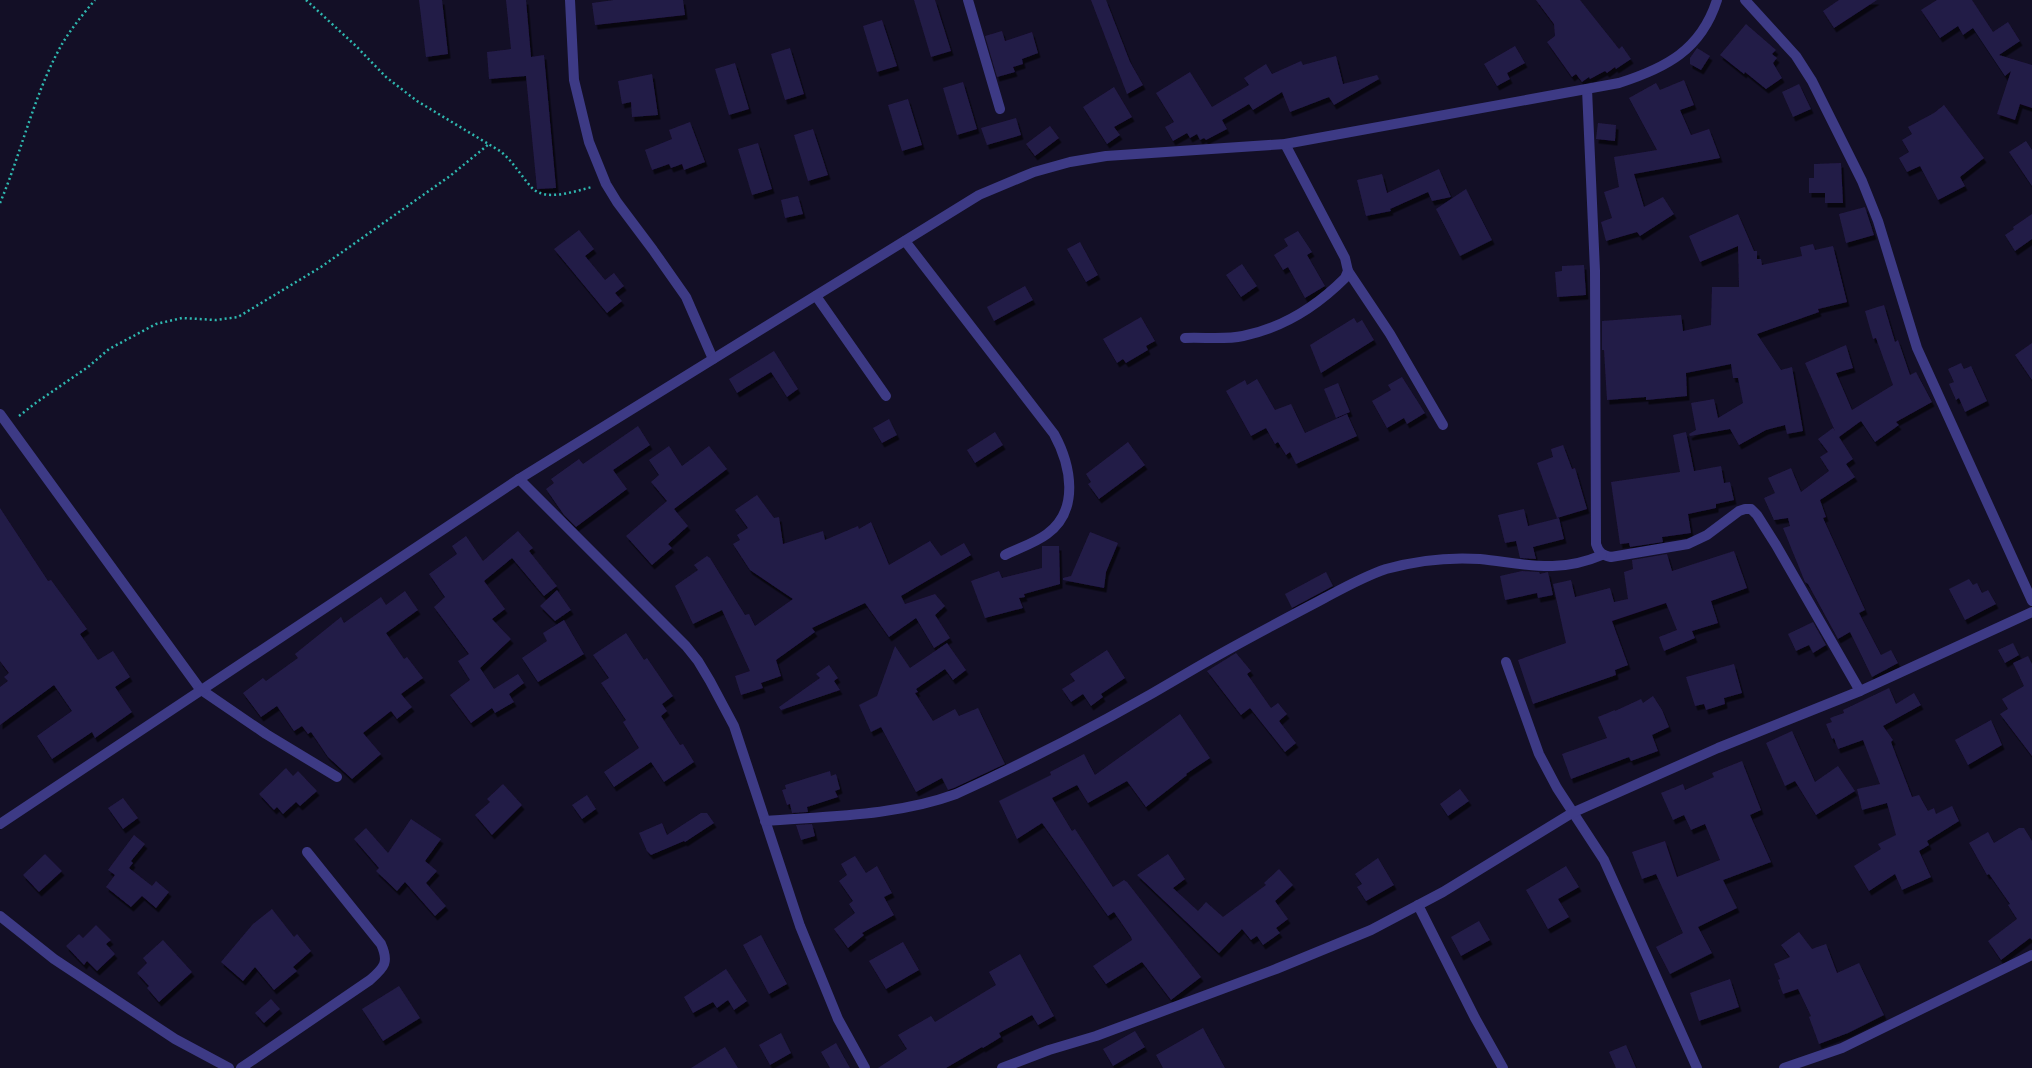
<svg xmlns="http://www.w3.org/2000/svg" width="2032" height="1068" font-family="'Fira Sans',sans-serif">
<defs>
<filter id="shadow"><feDropShadow dx="2.5" dy="4.5" stdDeviation="0" flood-color="#0009"/></filter>
</defs>
<rect width="100%" height="100%" fill="#130f26"/>
<g fill="#241b47" filter="url(#shadow)">
<path d="M 419,0 L 442,0 L 448,54 L 426,57 Z"/>
<path d="M 506,0 L 526,0 L 531,57 L 544,55 L 556,188 L 537,189 L 526,76 L 489,79 L 487,52 L 511,49 Z"/>
<path d="M 614,0 L 683,0 L 685,15 L 595,25 L 592,3 Z"/>
<path d="M 914,0 L 935,0 L 951,51 L 931,57 Z"/>
<path d="M 1091,0 L 1106,0 L 1130,62 L 1143,85 L 1127,94 Z"/>
<path d="M 1536,0 L 1580,0 L 1619,49 L 1622,46 L 1631,59 L 1616,69 L 1615,67 L 1607,73 L 1605,71 L 1590,79 L 1589,77 L 1582,82 L 1576,74 L 1572,77 L 1547,42 L 1555,36 L 1554,24 Z"/>
<path d="M 1839,0 L 1877,0 L 1834,28 L 1823,11 Z"/>
<path d="M 1937,0 L 1972,0 L 1993,32 L 2008,22 L 2020,41 L 1999,55 L 2032,65 L 2032,108 L 2020,104 L 2015,120 L 1997,114 L 2011,71 L 2005,76 L 1973,28 L 1963,35 L 1958,26 L 1940,38 L 1921,10 Z"/>
<path d="M 882,20 L 897,66 L 877,72 L 863,26 Z"/>
<path d="M 1746,24 L 1776,50 L 1772,54 L 1777,58 L 1773,63 L 1782,78 L 1766,89 L 1745,72 L 1744,74 L 1720,55 Z"/>
<path d="M 1002,31 L 1005,41 L 1032,32 L 1038,53 L 1022,59 L 1023,64 L 1013,67 L 1015,72 L 997,77 L 985,36 Z"/>
<path d="M 1515,46 L 1525,63 L 1507,73 L 1510,79 L 1497,86 L 1484,64 Z"/>
<path d="M 790,48 L 804,94 L 785,100 L 771,54 Z"/>
<path d="M 1697,48 L 1710,56 L 1701,70 L 1690,64 L 1690,58 Z"/>
<path d="M 1336,56 L 1343,84 L 1377,75 L 1379,79 L 1334,105 L 1329,97 L 1290,112 L 1282,92 L 1253,110 L 1249,104 L 1222,120 L 1227,129 L 1206,140 L 1204,138 L 1200,140 L 1197,134 L 1190,138 L 1187,133 L 1173,141 L 1165,127 L 1174,122 L 1156,93 L 1190,72 L 1212,107 L 1249,85 L 1244,78 L 1266,64 L 1272,74 L 1301,61 L 1303,65 Z"/>
<path d="M 735,63 L 749,109 L 729,115 L 715,69 Z"/>
<path d="M 652,74 L 658,115 L 632,117 L 631,102 L 622,104 L 618,81 Z"/>
<path d="M 1684,80 L 1694,105 L 1680,110 L 1691,135 L 1709,129 L 1720,158 L 1634,174 L 1644,207 L 1663,197 L 1674,214 L 1640,236 L 1637,232 L 1606,241 L 1601,222 L 1612,218 L 1604,192 L 1619,187 L 1614,157 L 1657,150 L 1629,98 L 1656,83 L 1660,90 Z"/>
<path d="M 963,82 L 977,129 L 957,135 L 943,88 Z"/>
<path d="M 1799,84 L 1811,109 L 1793,117 L 1782,92 Z"/>
<path d="M 1114,87 L 1132,117 L 1114,127 L 1120,135 L 1107,144 L 1083,107 Z"/>
<path d="M 908,99 L 922,145 L 902,151 L 888,105 Z"/>
<path d="M 1944,105 L 1984,158 L 1960,177 L 1965,186 L 1938,200 L 1920,166 L 1907,172 L 1899,158 L 1909,152 L 1902,140 L 1912,134 L 1908,127 L 1934,113 Z"/>
<path d="M 1016,118 L 1021,135 L 987,145 L 981,128 Z"/>
<path d="M 690,122 L 705,162 L 684,170 L 682,164 L 671,168 L 669,164 L 652,170 L 645,150 L 672,139 L 669,130 Z"/>
<path d="M 1598,123 L 1616,125 L 1615,141 L 1596,139 Z"/>
<path d="M 1050,126 L 1059,138 L 1035,156 L 1026,144 Z"/>
<path d="M 813,129 L 828,175 L 808,181 L 794,135 Z"/>
<path d="M 2026,141 L 2032,150 L 2032,186 L 2009,152 Z"/>
<path d="M 758,143 L 772,189 L 752,195 L 738,149 Z"/>
<path d="M 1841,163 L 1843,203 L 1825,203 L 1825,193 L 1809,193 L 1809,178 L 1814,178 L 1814,164 Z"/>
<path d="M 1439,169 L 1451,197 L 1432,201 L 1428,192 L 1390,209 L 1391,211 L 1366,216 L 1357,180 L 1382,174 L 1387,193 Z"/>
<path d="M 1466,189 L 1492,240 L 1460,256 L 1436,209 Z"/>
<path d="M 798,196 L 803,214 L 785,218 L 781,200 Z"/>
<path d="M 1865,207 L 1874,235 L 1846,243 L 1839,214 Z"/>
<path d="M 1738,214 L 1754,251 L 1757,251 L 1757,259 L 1761,259 L 1762,265 L 1802,256 L 1800,247 L 1813,244 L 1815,250 L 1833,246 L 1847,302 L 1818,309 L 1819,312 L 1757,334 L 1781,370 L 1792,367 L 1803,431 L 1787,434 L 1785,425 L 1766,430 L 1739,445 L 1730,429 L 1690,436 L 1689,434 L 1696,430 L 1691,403 L 1714,399 L 1718,418 L 1743,403 L 1738,378 L 1733,378 L 1731,364 L 1686,373 L 1687,396 L 1646,400 L 1646,397 L 1607,400 L 1604,350 L 1602,350 L 1602,321 L 1681,315 L 1683,331 L 1711,325 L 1712,287 L 1739,287 L 1738,246 L 1700,262 L 1689,236 Z"/>
<path d="M 2032,214 L 2032,239 L 2015,251 L 2005,235 L 2014,229 L 2013,227 Z"/>
<path d="M 579,230 L 594,249 L 585,256 L 605,280 L 614,273 L 624,286 L 615,293 L 622,301 L 607,313 L 554,249 Z"/>
<path d="M 1298,231 L 1312,252 L 1307,255 L 1325,286 L 1305,298 L 1288,267 L 1283,270 L 1274,255 L 1288,246 L 1284,239 Z"/>
<path d="M 1080,242 L 1098,275 L 1086,282 L 1067,249 Z"/>
<path d="M 1242,264 L 1257,286 L 1241,297 L 1226,275 Z"/>
<path d="M 1584,265 L 1586,295 L 1557,297 L 1555,272 L 1562,271 L 1562,266 Z"/>
<path d="M 1025,286 L 1033,300 L 994,321 L 987,307 Z"/>
<path d="M 1884,305 L 1895,342 L 1898,340 L 1910,375 L 1916,372 L 1932,402 L 1896,422 L 1899,425 L 1875,442 L 1861,421 L 1839,437 L 1853,459 L 1846,464 L 1855,477 L 1820,500 L 1826,517 L 1823,518 L 1865,610 L 1859,613 L 1881,655 L 1891,650 L 1898,663 L 1872,677 L 1850,632 L 1838,639 L 1808,584 L 1805,582 L 1783,528 L 1790,526 L 1788,518 L 1774,520 L 1764,498 L 1775,493 L 1768,478 L 1791,468 L 1801,492 L 1829,471 L 1820,457 L 1828,452 L 1818,439 L 1833,428 L 1835,431 L 1805,363 L 1846,345 L 1853,368 L 1836,373 L 1852,410 L 1893,385 L 1876,338 L 1873,339 L 1865,311 Z"/>
<path d="M 1141,317 L 1155,341 L 1146,346 L 1148,350 L 1126,363 L 1123,359 L 1117,363 L 1103,339 Z"/>
<path d="M 1354,318 L 1357,323 L 1362,320 L 1374,340 L 1321,373 L 1310,345 Z"/>
<path d="M 2032,343 L 2032,380 L 2015,355 Z"/>
<path d="M 774,351 L 798,389 L 787,397 L 771,372 L 737,393 L 729,379 Z"/>
<path d="M 1961,363 L 1964,369 L 1971,366 L 1987,401 L 1965,412 L 1959,398 L 1956,400 L 1949,384 L 1954,382 L 1948,369 Z"/>
<path d="M 1402,377 L 1425,413 L 1407,424 L 1404,418 L 1387,428 L 1372,401 L 1391,390 L 1388,385 Z"/>
<path d="M 1257,379 L 1275,410 L 1291,404 L 1305,433 L 1347,414 L 1357,436 L 1296,464 L 1290,452 L 1286,455 L 1278,442 L 1275,444 L 1266,428 L 1251,436 L 1226,391 L 1245,380 L 1247,385 Z"/>
<path d="M 1338,383 L 1350,412 L 1336,418 L 1324,389 Z"/>
<path d="M 889,419 L 897,435 L 882,443 L 873,428 Z"/>
<path d="M 638,426 L 650,445 L 613,470 L 627,489 L 576,527 L 564,515 L 546,489 L 554,483 L 551,479 L 579,459 L 583,464 Z"/>
<path d="M 995,432 L 1003,445 L 975,463 L 967,450 Z"/>
<path d="M 1686,432 L 1694,471 L 1721,466 L 1724,483 L 1730,482 L 1734,500 L 1716,504 L 1716,508 L 1688,514 L 1691,533 L 1662,537 L 1663,542 L 1630,547 L 1629,543 L 1620,544 L 1611,482 L 1680,472 L 1673,435 Z"/>
<path d="M 1128,442 L 1145,465 L 1099,499 L 1088,484 L 1091,482 L 1086,474 Z"/>
<path d="M 1563,445 L 1572,469 L 1575,468 L 1587,509 L 1557,518 L 1537,463 L 1553,457 L 1551,449 Z"/>
<path d="M 669,446 L 682,466 L 709,446 L 727,469 L 674,509 L 688,526 L 668,544 L 672,548 L 652,565 L 626,536 L 667,501 L 651,482 L 659,475 L 649,460 Z"/>
<path d="M 757,495 L 774,518 L 779,517 L 783,544 L 823,531 L 825,540 L 858,526 L 859,529 L 871,522 L 889,565 L 930,541 L 941,556 L 964,543 L 971,555 L 901,596 L 905,604 L 935,594 L 945,606 L 935,615 L 950,638 L 934,648 L 916,618 L 889,637 L 865,603 L 812,628 L 815,632 L 776,660 L 781,676 L 761,683 L 763,688 L 741,695 L 735,676 L 750,671 L 722,610 L 693,624 L 675,586 L 698,570 L 694,565 L 707,556 L 710,558 L 745,615 L 749,614 L 755,626 L 793,599 L 750,570 L 733,544 L 740,540 L 737,535 L 748,528 L 735,510 Z"/>
<path d="M 0,508 L 48,581 L 51,580 L 87,629 L 80,634 L 98,660 L 113,651 L 130,677 L 115,687 L 132,712 L 95,738 L 92,732 L 52,759 L 37,736 L 72,711 L 54,685 L 0,725 L 0,687 L 8,681 L 4,677 L 9,673 L 0,661 Z"/>
<path d="M 1524,509 L 1528,526 L 1559,518 L 1564,539 L 1533,547 L 1536,559 L 1520,558 L 1516,541 L 1505,543 L 1498,515 Z"/>
<path d="M 518,531 L 533,548 L 529,551 L 557,586 L 544,596 L 512,558 L 484,581 L 505,609 L 492,619 L 511,639 L 480,668 L 494,689 L 518,674 L 524,683 L 509,694 L 514,702 L 495,713 L 492,708 L 471,723 L 450,695 L 470,680 L 458,661 L 469,654 L 434,607 L 445,597 L 429,574 L 457,554 L 452,546 L 466,536 L 483,561 Z"/>
<path d="M 1090,532 L 1118,543 L 1106,572 L 1104,588 L 1063,580 L 1063,578 L 1071,576 Z"/>
<path d="M 1042,546 L 1059,546 L 1060,584 L 1024,594 L 1025,597 L 1019,598 L 1023,608 L 985,618 L 971,581 L 999,571 L 1002,578 L 1042,568 Z"/>
<path d="M 1734,551 L 1747,588 L 1711,601 L 1718,623 L 1692,631 L 1695,638 L 1664,651 L 1659,637 L 1677,630 L 1666,603 L 1612,621 L 1628,665 L 1615,670 L 1616,675 L 1533,704 L 1518,660 L 1566,643 L 1553,584 L 1571,580 L 1575,597 L 1610,588 L 1614,602 L 1628,599 L 1624,572 L 1633,569 L 1632,560 L 1667,554 L 1672,571 Z"/>
<path d="M 1522,571 L 1539,572 L 1540,574 L 1548,572 L 1553,595 L 1538,598 L 1537,593 L 1505,600 L 1500,576 Z"/>
<path d="M 1326,572 L 1333,586 L 1292,608 L 1285,594 Z"/>
<path d="M 1969,579 L 1973,585 L 1977,583 L 1982,593 L 1988,590 L 1996,604 L 1965,620 L 1949,589 Z"/>
<path d="M 557,590 L 571,610 L 555,621 L 540,606 Z"/>
<path d="M 405,591 L 418,610 L 386,633 L 404,659 L 407,657 L 423,678 L 401,694 L 412,707 L 397,719 L 391,711 L 363,733 L 381,754 L 352,779 L 328,757 L 311,732 L 308,734 L 302,726 L 294,731 L 277,706 L 261,717 L 243,693 L 263,678 L 266,681 L 298,658 L 295,654 L 341,617 L 344,623 L 381,597 L 386,605 Z"/>
<path d="M 564,620 L 584,654 L 538,682 L 522,658 L 547,641 L 543,633 Z"/>
<path d="M 1813,622 L 1826,645 L 1813,653 L 1809,645 L 1796,651 L 1788,634 Z"/>
<path d="M 626,633 L 644,660 L 647,658 L 673,696 L 662,704 L 667,711 L 661,716 L 680,745 L 683,744 L 694,762 L 664,782 L 651,762 L 614,787 L 604,772 L 639,748 L 623,722 L 626,720 L 601,683 L 609,678 L 593,655 Z"/>
<path d="M 947,643 L 966,670 L 953,680 L 945,669 L 916,689 L 918,692 L 915,693 L 933,721 L 955,709 L 959,716 L 978,708 L 1005,764 L 954,788 L 948,790 L 942,778 L 916,792 L 881,727 L 871,732 L 859,705 L 877,696 L 895,646 L 910,668 Z"/>
<path d="M 2013,643 L 2019,655 L 2005,663 L 1998,650 Z"/>
<path d="M 1107,650 L 1125,678 L 1101,694 L 1103,697 L 1091,706 L 1083,694 L 1071,702 L 1062,689 L 1075,681 L 1070,674 Z"/>
<path d="M 1236,653 L 1251,671 L 1247,674 L 1271,708 L 1278,703 L 1287,714 L 1279,721 L 1296,743 L 1285,752 L 1250,708 L 1241,715 L 1207,671 Z"/>
<path d="M 2028,656 L 2032,664 L 2032,756 L 2000,714 L 2008,709 L 2002,699 L 2024,686 L 2013,663 Z"/>
<path d="M 1734,664 L 1742,693 L 1724,698 L 1725,704 L 1706,710 L 1704,704 L 1695,706 L 1686,677 Z"/>
<path d="M 829,665 L 838,678 L 834,681 L 840,690 L 781,710 L 779,707 L 820,678 L 816,674 Z"/>
<path d="M 1889,688 L 1896,704 L 1914,693 L 1921,705 L 1883,726 L 1893,740 L 1891,742 L 1912,797 L 1919,795 L 1928,811 L 1934,808 L 1936,814 L 1952,806 L 1959,821 L 1927,841 L 1929,845 L 1919,851 L 1931,877 L 1902,890 L 1895,874 L 1869,891 L 1854,866 L 1881,849 L 1878,844 L 1896,835 L 1887,803 L 1862,810 L 1857,789 L 1880,784 L 1863,740 L 1838,749 L 1834,738 L 1832,739 L 1826,724 L 1832,722 L 1830,718 L 1844,713 L 1843,710 Z"/>
<path d="M 1653,696 L 1662,710 L 1669,727 L 1652,735 L 1658,751 L 1631,761 L 1629,757 L 1571,779 L 1562,754 L 1607,738 L 1598,717 L 1615,710 L 1615,711 L 1641,699 L 1643,703 Z"/>
<path d="M 1180,714 L 1210,758 L 1186,774 L 1187,775 L 1146,807 L 1127,781 L 1088,803 L 1077,785 L 1052,798 L 1072,831 L 1075,829 L 1113,887 L 1124,880 L 1127,882 L 1201,977 L 1171,1000 L 1142,962 L 1106,984 L 1093,966 L 1132,940 L 1131,937 L 1114,912 L 1108,916 L 1042,823 L 1017,839 L 999,801 L 1051,775 L 1050,772 L 1084,754 L 1095,775 Z"/>
<path d="M 1991,720 L 2002,745 L 1968,765 L 1955,740 Z"/>
<path d="M 1792,731 L 1815,782 L 1838,766 L 1855,791 L 1816,815 L 1795,781 L 1785,786 L 1766,743 Z"/>
<path d="M 1742,761 L 1761,810 L 1750,815 L 1771,862 L 1723,880 L 1737,908 L 1698,927 L 1712,953 L 1670,974 L 1656,947 L 1683,933 L 1656,874 L 1642,879 L 1632,852 L 1665,841 L 1677,877 L 1720,860 L 1705,824 L 1691,830 L 1684,815 L 1673,820 L 1661,793 L 1683,784 L 1685,790 L 1714,777 L 1712,773 Z"/>
<path d="M 286,768 L 293,776 L 298,771 L 317,791 L 300,806 L 296,802 L 283,814 L 277,807 L 274,810 L 259,794 Z"/>
<path d="M 830,771 L 831,776 L 836,774 L 840,789 L 835,791 L 838,797 L 807,807 L 808,812 L 792,813 L 790,804 L 787,805 L 782,790 L 786,789 L 785,785 Z"/>
<path d="M 503,784 L 522,805 L 492,835 L 475,815 L 490,802 L 487,799 Z"/>
<path d="M 1460,789 L 1469,801 L 1448,816 L 1440,804 Z"/>
<path d="M 587,795 L 596,809 L 582,819 L 572,805 Z"/>
<path d="M 123,798 L 138,818 L 123,829 L 108,808 Z"/>
<path d="M 701,813 L 707,813 L 714,823 L 685,842 L 684,841 L 651,855 L 647,851 L 639,833 L 662,823 L 667,835 Z"/>
<path d="M 411,819 L 441,839 L 425,861 L 437,871 L 426,883 L 446,906 L 435,916 L 405,882 L 397,891 L 376,871 L 379,868 L 354,839 L 366,828 L 388,853 Z"/>
<path d="M 812,824 L 815,836 L 801,840 L 796,825 Z"/>
<path d="M 2019,828 L 2024,828 L 2032,841 L 2032,940 L 2030,938 L 2001,960 L 1988,941 L 2017,919 L 2008,905 L 2010,904 L 1989,874 L 1987,875 L 1969,843 L 1988,832 L 1994,843 Z"/>
<path d="M 134,835 L 145,844 L 131,861 L 133,863 L 129,868 L 152,886 L 156,881 L 169,892 L 156,908 L 142,896 L 131,907 L 106,887 L 115,875 L 108,870 Z"/>
<path d="M 45,854 L 62,871 L 39,892 L 23,875 Z"/>
<path d="M 1168,854 L 1185,879 L 1173,888 L 1198,911 L 1206,902 L 1223,917 L 1266,885 L 1264,883 L 1279,869 L 1293,885 L 1275,901 L 1288,919 L 1276,928 L 1280,933 L 1263,945 L 1257,936 L 1251,940 L 1242,929 L 1219,953 L 1137,875 Z"/>
<path d="M 855,856 L 866,873 L 877,866 L 892,893 L 884,897 L 894,915 L 862,933 L 864,935 L 848,948 L 834,929 L 855,913 L 849,904 L 853,901 L 839,881 L 847,875 L 841,864 Z"/>
<path d="M 1378,858 L 1394,885 L 1366,901 L 1357,887 L 1362,884 L 1355,874 Z"/>
<path d="M 1566,866 L 1579,887 L 1558,899 L 1569,917 L 1548,929 L 1526,890 Z"/>
<path d="M 272,909 L 294,937 L 297,934 L 311,951 L 293,967 L 297,971 L 274,990 L 255,967 L 243,981 L 221,962 L 253,924 Z"/>
<path d="M 1479,921 L 1490,940 L 1461,956 L 1451,937 Z"/>
<path d="M 96,925 L 111,940 L 106,944 L 115,954 L 97,971 L 87,961 L 84,965 L 66,946 L 79,934 L 83,938 Z"/>
<path d="M 1799,932 L 1812,949 L 1826,944 L 1837,973 L 1859,963 L 1884,1015 L 1848,1033 L 1819,1044 L 1809,1017 L 1811,1016 L 1798,989 L 1783,994 L 1778,980 L 1780,979 L 1774,964 L 1790,957 L 1781,945 Z"/>
<path d="M 761,935 L 787,984 L 769,994 L 743,945 Z"/>
<path d="M 163,940 L 192,972 L 159,1002 L 147,988 L 149,986 L 137,973 L 147,963 L 143,958 Z"/>
<path d="M 903,942 L 919,970 L 886,989 L 869,961 Z"/>
<path d="M 1020,954 L 1054,1016 L 1038,1025 L 1032,1015 L 999,1033 L 1001,1037 L 983,1048 L 982,1047 L 946,1068 L 878,1068 L 907,1049 L 898,1035 L 931,1016 L 935,1022 L 996,985 L 989,972 Z"/>
<path d="M 726,969 L 747,1001 L 734,1010 L 728,1000 L 717,1008 L 713,1002 L 693,1013 L 684,997 Z"/>
<path d="M 1730,979 L 1739,1007 L 1699,1021 L 1690,993 Z"/>
<path d="M 399,986 L 420,1018 L 383,1041 L 362,1009 Z"/>
<path d="M 271,999 L 280,1009 L 264,1023 L 255,1013 Z"/>
<path d="M 1203,1028 L 1225,1068 L 1163,1068 L 1156,1055 Z"/>
<path d="M 1135,1031 L 1145,1047 L 1113,1066 L 1103,1049 Z"/>
<path d="M 781,1033 L 791,1053 L 770,1065 L 759,1045 Z"/>
<path d="M 836,1043 L 850,1068 L 830,1068 L 821,1052 Z"/>
<path d="M 1626,1045 L 1636,1068 L 1616,1068 L 1609,1052 Z"/>
<path d="M 725,1047 L 738,1068 L 691,1068 Z"/>
</g>
<g fill="none" stroke-linecap="round" stroke-linejoin="round">
<g stroke="#2fb8b0" stroke-width="2.5" stroke-dasharray="2 3" stroke-linecap="butt">
<path d="M 306,0 L 356,46 L 386,77 L 417,101 L 500,151 C 513,161 521,176 532,188 C 546,202 575,191 592,187"/>
<path d="M 0,203 C 22,151 34,94 62,44 C 71,29 83,14 95,0"/>
<path d="M 19,416 L 37,402 L 88,367 L 109,349 L 156,324 L 182,318 L 216,320 L 238,317 L 321,267 L 450,176 L 489,144"/>
</g>
<g stroke="#3d3a85" stroke-width="10">
<path d="M 570,0 L 574,80 L 589,142 L 606,184 L 617,202 L 653,250 L 686,297 L 713,359"/>
<path d="M 968,0 L 1000,109"/>
</g>
<g stroke="#3d3a85" stroke-width="10">
<path d="M 1745,0 L 1796,56 L 1812,81 L 1862,181 L 1878,221 L 1917,348 L 2032,601"/>
<path d="M 1587,89 L 1595,271 L 1596,544 C 1599,553 1602,555 1611,557 L 1688,544 L 1707,535 L 1739,511 L 1745,509 L 1751,509 L 1757,515 L 1776,545 L 1860,691"/>
<path d="M 905,241 L 1054,434 C 1071,465 1080,510 1047,534 C 1035,543 1019,548 1005,555"/>
<path d="M 1348,271 L 1390,334 L 1443,425"/>
<path d="M 816,296 L 886,396"/>
<path d="M 1185,338 C 1203,337 1225,340 1243,336 C 1282,328 1317,306 1345,278 L 1348,271 L 1345,258 L 1285,144"/>
<path d="M 0,414 L 200,689 L 266,734 L 337,777"/>
<path d="M 519,479 L 686,646 L 698,661 L 710,681 L 734,726 L 800,926 L 838,1019 L 865,1068"/>
<path d="M 1506,662 L 1539,754 L 1557,788 L 1604,860 L 1697,1068"/>
<path d="M 765,821 C 828,816 896,816 956,794 C 1037,757 1117,715 1194,669 C 1235,645 1277,623 1319,601 C 1340,590 1362,577 1386,569 C 1415,561 1450,557 1480,559 C 1526,564 1558,574 1602,555"/>
<path d="M 0,824 L 519,479 L 979,195 L 1034,172 L 1070,162 L 1106,156 L 1285,144 L 1619,83 C 1666,68 1701,50 1717,0"/>
<path d="M 1418,905 L 1475,1018 L 1503,1068"/>
<path d="M 0,916 L 54,959 L 175,1039 L 229,1068"/>
<path d="M 241,1068 L 370,980 C 385,967 389,962 381,944 L 307,852"/>
<path d="M 1002,1068 L 1049,1050 L 1096,1036 L 1276,969 L 1371,930 L 1443,892 L 1572,813 L 1718,748 L 1860,691 L 2032,612"/>
<path d="M 1784,1068 L 1842,1048 L 2032,955"/>
</g>
</g>
</svg>
